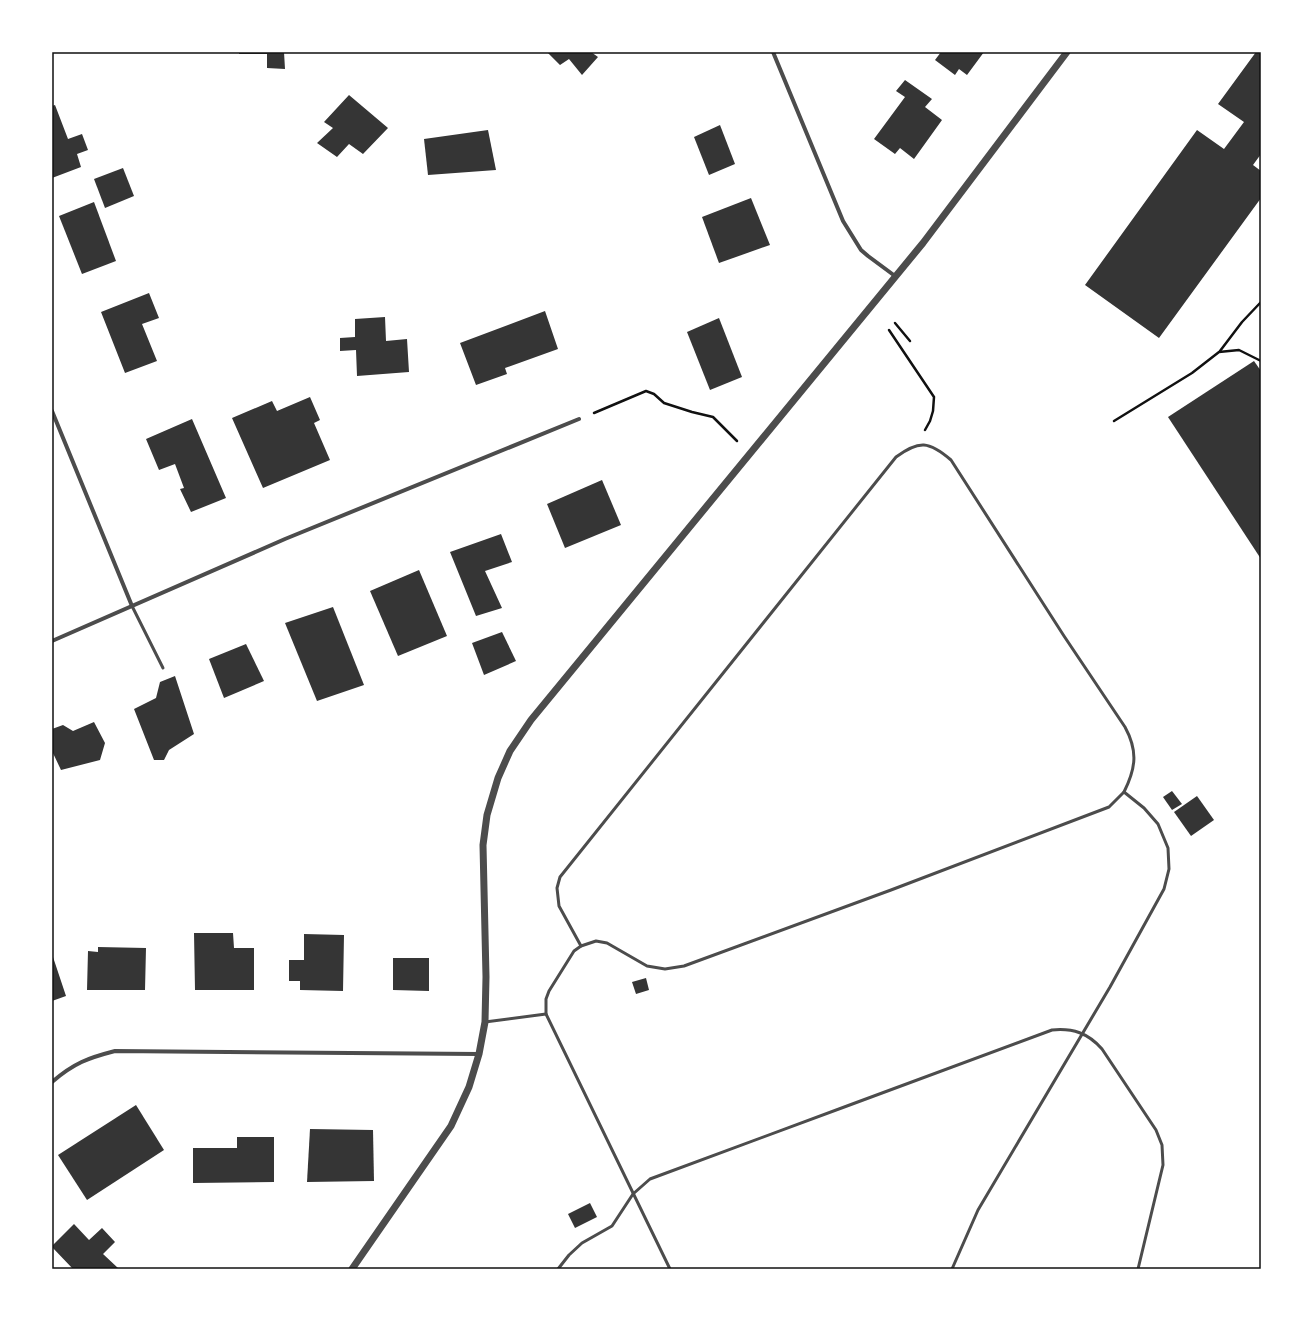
<svg xmlns="http://www.w3.org/2000/svg" width="1313" height="1321" font-family="Lora,serif">
<rect width="100%" height="100%" fill="#fff"/>
<g fill="#353535">
<path d="M 239,52 L 284,52 L 285,69 L 267,68 L 267,54 L 239,54 Z"/>
<path d="M 547,52 L 591,52 L 598,57 L 582,75 L 569,59 L 560,65 Z"/>
<path d="M 941,52 L 984,52 L 967,75 L 959,69 L 955,75 L 935,60 Z"/>
<path d="M 1256,52 L 1261,52 L 1261,154 L 1253,165 L 1261,171 L 1261,198 L 1159,338 L 1085,285 L 1197,130 L 1224,149 L 1244,122 L 1218,104 Z"/>
<path d="M 905,80 L 932,99 L 925,107 L 942,120 L 914,159 L 900,148 L 895,154 L 874,139 L 905,97 L 896,91 Z"/>
<path d="M 349,95 L 388,128 L 363,154 L 349,144 L 337,157 L 317,143 L 333,128 L 324,122 Z"/>
<path d="M 55,105 L 68,139 L 82,134 L 88,150 L 77,154 L 81,167 L 52,178 L 52,106 Z"/>
<path d="M 720,125 L 735,164 L 709,175 L 694,137 Z"/>
<path d="M 488,130 L 496,170 L 428,175 L 424,139 Z"/>
<path d="M 123,168 L 134,196 L 105,208 L 94,179 Z"/>
<path d="M 751,198 L 770,245 L 719,263 L 702,217 Z"/>
<path d="M 94,202 L 116,261 L 82,274 L 59,216 Z"/>
<path d="M 149,293 L 159,318 L 142,324 L 157,361 L 125,373 L 101,312 Z"/>
<path d="M 545,311 L 558,349 L 505,368 L 507,374 L 476,385 L 460,343 Z"/>
<path d="M 385,317 L 386,341 L 407,339 L 409,372 L 357,376 L 356,350 L 340,351 L 340,338 L 355,337 L 355,319 Z"/>
<path d="M 719,318 L 742,377 L 710,390 L 687,332 Z"/>
<path d="M 1254,361 L 1261,371 L 1261,559 L 1168,417 Z"/>
<path d="M 310,397 L 320,420 L 314,423 L 330,460 L 263,488 L 232,418 L 272,401 L 277,411 Z"/>
<path d="M 192,419 L 226,498 L 191,512 L 180,489 L 184,488 L 175,464 L 159,470 L 146,439 Z"/>
<path d="M 602,480 L 621,525 L 565,548 L 547,504 Z"/>
<path d="M 501,534 L 512,562 L 485,571 L 502,608 L 476,616 L 450,552 Z"/>
<path d="M 419,570 L 447,636 L 398,656 L 370,591 Z"/>
<path d="M 333,607 L 364,685 L 317,701 L 285,623 Z"/>
<path d="M 502,632 L 516,661 L 484,675 L 472,643 Z"/>
<path d="M 246,644 L 264,681 L 224,698 L 209,659 Z"/>
<path d="M 175,676 L 194,734 L 169,750 L 164,760 L 154,760 L 134,709 L 156,698 L 160,682 Z"/>
<path d="M 94,722 L 105,743 L 100,760 L 61,770 L 52,751 L 52,729 L 63,725 L 73,731 Z"/>
<path d="M 1172,791 L 1182,804 L 1172,810 L 1163,797 Z"/>
<path d="M 1197,796 L 1214,820 L 1191,836 L 1174,812 Z"/>
<path d="M 194,933 L 233,933 L 234,948 L 254,948 L 254,990 L 195,990 Z"/>
<path d="M 304,934 L 344,935 L 343,991 L 300,990 L 300,981 L 289,981 L 289,960 L 304,960 Z"/>
<path d="M 98,947 L 146,948 L 145,990 L 87,990 L 88,951 L 98,952 Z"/>
<path d="M 52,954 L 66,996 L 52,1001 Z"/>
<path d="M 393,958 L 429,958 L 429,991 L 393,990 Z"/>
<path d="M 646,978 L 649,990 L 636,994 L 632,982 Z"/>
<path d="M 136,1105 L 164,1150 L 87,1200 L 58,1155 Z"/>
<path d="M 310,1129 L 373,1130 L 374,1181 L 307,1182 Z"/>
<path d="M 237,1137 L 274,1137 L 274,1182 L 193,1183 L 193,1148 L 237,1148 Z"/>
<path d="M 590,1203 L 597,1217 L 575,1228 L 568,1214 Z"/>
<path d="M 74,1224 L 89,1240 L 102,1228 L 115,1242 L 103,1254 L 118,1268 L 73,1269 L 52,1247 L 52,1246 Z"/>
</g>
<g fill="none" stroke-linecap="round" stroke-linejoin="round">
<g stroke="#111" stroke-width="2.5">
<path d="M 895,323 L 910,341"/>
<path d="M 889,330 L 934,397 L 933,411 L 930,421 L 925,430"/>
<path d="M 1220,351 L 1242,322 L 1261,302"/>
<path d="M 594,413 L 646,391 L 654,394 L 664,403 L 692,412 L 713,417 L 737,441"/>
<path d="M 1114,421 L 1192,373 L 1219,352 L 1239,350 L 1261,361"/>
</g>
<g stroke="#4c4c4c" stroke-width="3">
<path d="M 132,606 L 163,668"/>
<path d="M 581,946 L 559,906 L 557,888 L 560,877 L 896,457 C 919,440 929,441 951,460 L 1064,636 L 1125,727 C 1138,751 1136,768 1124,792 L 1144,808 L 1158,824 L 1168,848 L 1169,869 L 1164,889 L 1110,987 L 978,1210 L 952,1269"/>
<path d="M 485,1022 L 546,1014"/>
<path d="M 558,1269 L 569,1255 L 582,1243 L 612,1226 L 633,1194 L 650,1179 C 784,1130 918,1079 1052,1030 C 1073,1028 1088,1033 1102,1049 L 1156,1130 L 1162,1145 L 1163,1165 L 1138,1269"/>
<path d="M 670,1269 L 546,1014 L 546,999 L 549,991 L 574,951 L 581,946 L 596,941 L 607,943 L 647,966 L 665,969 L 684,966 L 891,890 L 1109,807 L 1124,792"/>
</g>
<g stroke="#4c4c4c" stroke-width="4">
<path d="M 773,52 L 843,221 L 861,250 L 868,256 L 895,276"/>
<path d="M 52,411 L 132,606"/>
<path d="M 52,641 L 285,539 L 579,419"/>
<path d="M 52,1082 C 74,1063 88,1058 115,1051 L 479,1054"/>
</g>
<path stroke="#4c4c4c" stroke-width="7" d="M 352,1269 L 451,1126 L 469,1087 L 479,1054 L 485,1022 L 486,977 L 483,845 L 487,815 L 498,778 L 510,751 L 531,720 L 923,243 L 1067,52"/>
</g>
<rect width="1313" height="1321" fill="none" stroke="#ffffff" stroke-width="106"/>
<rect x="53" y="53" width="1207" height="1215" fill="none" stroke="#111" stroke-width="1.5"/>
</svg>
